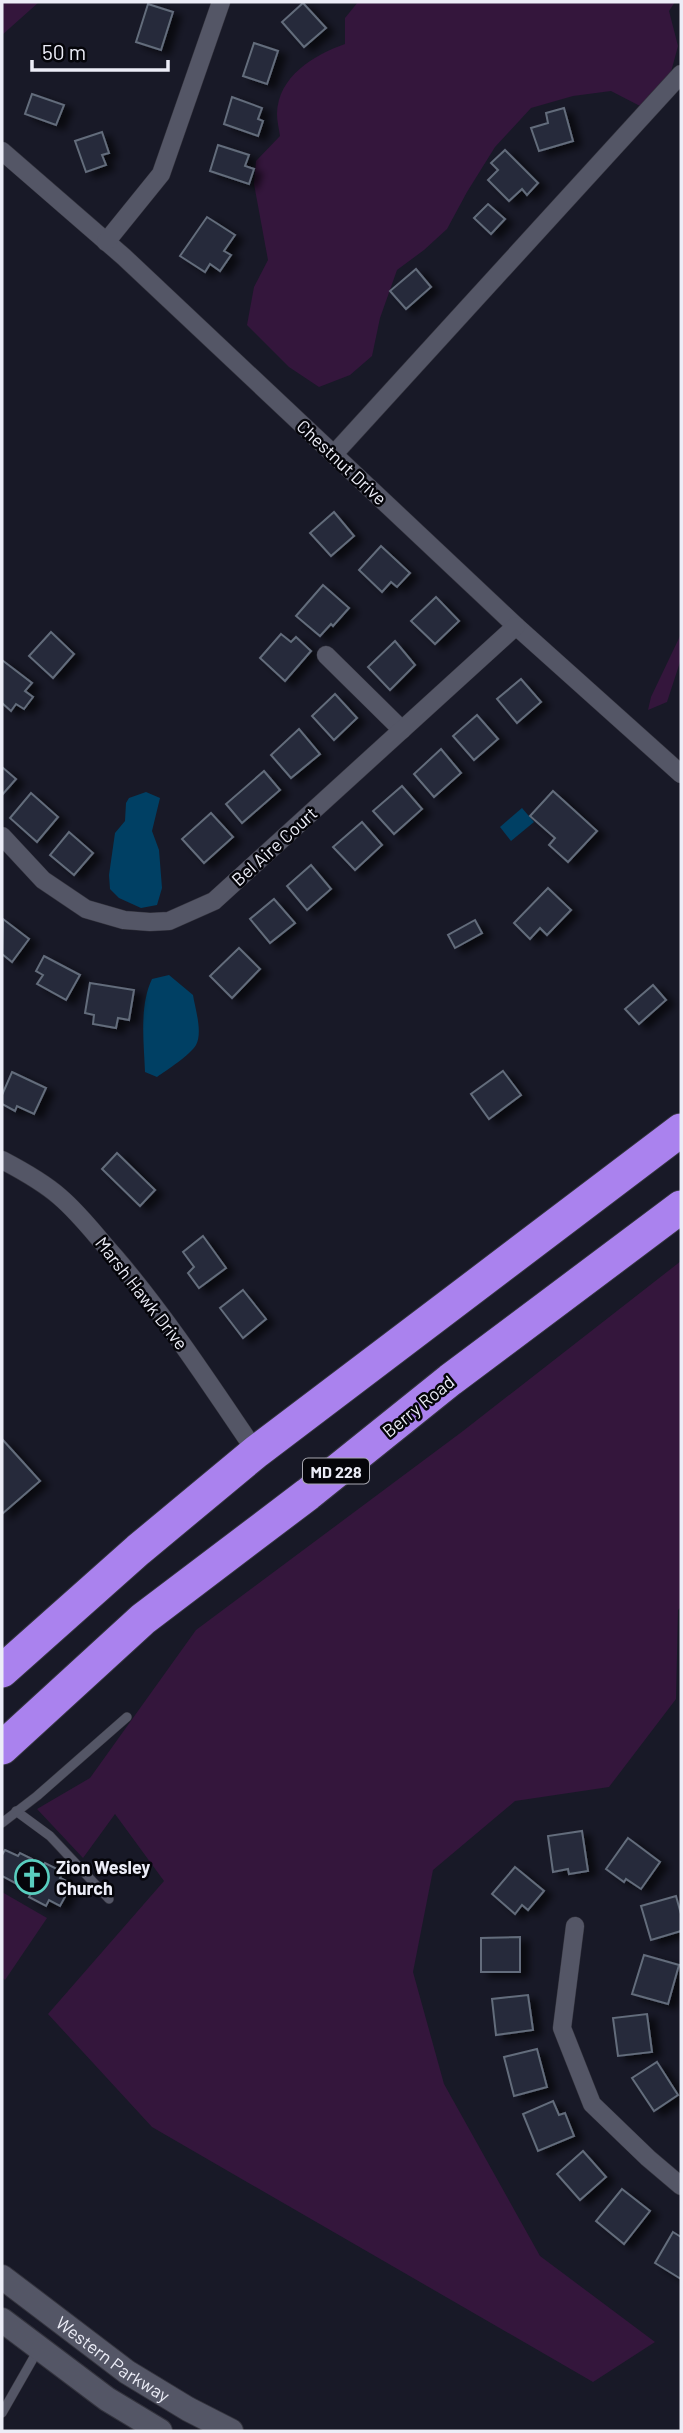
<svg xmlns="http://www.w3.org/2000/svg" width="683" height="2433" font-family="Barlow,sans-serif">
<defs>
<filter id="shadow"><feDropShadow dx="8" dy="4.5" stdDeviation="3.5" flood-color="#0009"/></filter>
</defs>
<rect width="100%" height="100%" fill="#181927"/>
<g fill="#34163c">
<path d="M 2,2 L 39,2 L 2,35 Z"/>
<path d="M 358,2 L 675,2 L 669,11 L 678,46 L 671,72 L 640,106 L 611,91 L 573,96 L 531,108 L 495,147 L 467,192 L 447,229 L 424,250 L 397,270 L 380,318 L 372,356 L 350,375 L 319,387 L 289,367 L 247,325 L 254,287 L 268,260 L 254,184 L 256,161 L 280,136 C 279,129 277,121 277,114 C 278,76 314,55 345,44 L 345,18 Z"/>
<path d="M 681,634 L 681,659 L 667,702 L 648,710 L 651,697 Z"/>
<path d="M 681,1261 L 681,1607 L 678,1610 L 676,1699 L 609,1787 L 515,1801 L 433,1870 L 413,1972 L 444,2084 L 540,2256 L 655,2342 L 593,2382 L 152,2127 L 48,2014 L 164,1881 L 115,1814 L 83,1858 L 37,1809 L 90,1778 L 196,1630 L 463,1431 Z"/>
<path d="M 2,1892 L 47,1918 L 5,1980 L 2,1977 Z"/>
</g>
<g fill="#004064">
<path d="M 146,792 L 160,798 L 152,831 L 159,850 L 162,888 L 157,905 L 141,908 L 119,898 L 110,889 L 109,875 L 115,833 L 125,821 L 126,803 L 129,798 Z"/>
<path d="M 522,808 L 534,822 L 511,841 L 500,827 Z"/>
<path d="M 169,975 L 193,995 C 195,1008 203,1032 196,1045 C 190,1055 167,1070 157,1077 L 145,1072 C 144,1043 139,1006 152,979 Z"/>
</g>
<g fill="#252c3a" stroke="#636c7b" stroke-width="2" filter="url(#shadow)">
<path d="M 303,3 L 326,28 L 304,47 L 282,22 Z"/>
<path d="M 148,4 L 173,12 L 161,50 L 136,42 Z"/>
<path d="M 254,43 L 278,51 L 267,84 L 243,76 Z"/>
<path d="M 32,94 L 64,105 L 56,125 L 25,114 Z"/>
<path d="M 232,97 L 262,108 L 258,119 L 263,121 L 258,136 L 224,124 Z"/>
<path d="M 564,108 L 573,141 L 539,151 L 531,128 L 548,123 L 546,113 Z"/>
<path d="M 102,132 L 109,153 L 102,155 L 106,165 L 86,172 L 75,141 Z"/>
<path d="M 218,145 L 249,155 L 245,166 L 254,169 L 249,184 L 210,171 Z"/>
<path d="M 505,150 L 538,183 L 527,195 L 522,189 L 509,201 L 488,180 L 498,170 L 491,163 Z"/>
<path d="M 488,204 L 505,219 L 491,234 L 474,218 Z"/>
<path d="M 207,217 L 235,235 L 224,251 L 231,255 L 220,271 L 210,264 L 205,272 L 180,256 Z"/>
<path d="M 416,269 L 431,287 L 406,309 L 390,291 Z"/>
<path d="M 334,512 L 354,536 L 331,556 L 310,533 Z"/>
<path d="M 381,546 L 410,573 L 397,587 L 391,582 L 382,592 L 359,570 Z"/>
<path d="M 323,585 L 349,608 L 333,626 L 331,624 L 320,636 L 296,616 Z"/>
<path d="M 436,597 L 459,621 L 435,644 L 411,621 Z"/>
<path d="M 51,632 L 74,654 L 53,678 L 29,656 Z"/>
<path d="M 281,634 L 291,642 L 296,637 L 311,651 L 285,681 L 260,658 Z"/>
<path d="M 395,641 L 415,665 L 390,690 L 368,667 Z"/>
<path d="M 2,660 L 32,683 L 25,691 L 33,697 L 24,709 L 16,704 L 11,711 L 2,703 Z"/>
<path d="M 521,679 L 541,702 L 517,723 L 497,699 Z"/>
<path d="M 335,694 L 357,718 L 334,740 L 312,716 Z"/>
<path d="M 477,715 L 498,739 L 474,760 L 453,736 Z"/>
<path d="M 299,729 L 320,754 L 291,778 L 271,755 Z"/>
<path d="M 441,749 L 461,773 L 434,797 L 414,774 Z"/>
<path d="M 2,767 L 16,779 L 2,795 Z"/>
<path d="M 264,771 L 280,790 L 242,823 L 226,804 Z"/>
<path d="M 402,786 L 422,809 L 394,834 L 373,811 Z"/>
<path d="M 553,791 L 597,831 L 568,862 L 549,845 L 555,838 L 530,816 Z"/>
<path d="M 31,793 L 58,817 L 37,842 L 10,818 Z"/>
<path d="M 211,813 L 233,837 L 204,863 L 182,839 Z"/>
<path d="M 362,822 L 382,845 L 355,870 L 333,847 Z"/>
<path d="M 69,832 L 93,853 L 74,875 L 50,855 Z"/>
<path d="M 311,865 L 331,889 L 307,910 L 287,886 Z"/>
<path d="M 548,888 L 571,910 L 547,935 L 540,928 L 530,939 L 514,923 Z"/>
<path d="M 274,899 L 295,923 L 270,943 L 250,919 Z"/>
<path d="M 3,919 L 29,939 L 12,962 L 2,954 Z"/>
<path d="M 475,920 L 482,933 L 455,948 L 448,935 Z"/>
<path d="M 239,948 L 260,969 L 232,998 L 210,976 Z"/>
<path d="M 44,956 L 80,975 L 66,1000 L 37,984 L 43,975 L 36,971 Z"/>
<path d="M 90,983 L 134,990 L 129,1020 L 118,1018 L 116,1028 L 93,1024 L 94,1015 L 85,1013 Z"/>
<path d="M 653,985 L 666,1000 L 639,1024 L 625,1009 Z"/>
<path d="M 503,1071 L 521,1095 L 489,1119 L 471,1094 Z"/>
<path d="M 12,1072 L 46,1088 L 34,1114 L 17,1106 L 15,1111 L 2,1104 L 2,1095 Z"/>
<path d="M 117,1153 L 155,1190 L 140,1206 L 102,1169 Z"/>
<path d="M 203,1236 L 226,1268 L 199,1288 L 188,1273 L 194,1267 L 183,1252 Z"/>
<path d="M 243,1290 L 266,1319 L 243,1338 L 220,1308 Z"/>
<path d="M 2,1439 L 40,1481 L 2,1514 Z"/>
<path d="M 582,1831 L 588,1871 L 569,1874 L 568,1869 L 553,1872 L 548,1836 Z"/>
<path d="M 628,1838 L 660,1862 L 641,1889 L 626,1879 L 624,1882 L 606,1869 Z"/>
<path d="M 5,1850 L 18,1856 L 20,1853 L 32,1859 L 30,1863 L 42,1869 L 45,1863 L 63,1872 L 60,1878 L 72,1884 L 60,1906 L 49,1900 L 46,1906 L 29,1897 L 32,1892 L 2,1876 L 2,1855 Z"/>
<path d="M 515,1867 L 544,1891 L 528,1910 L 522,1905 L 515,1914 L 492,1894 Z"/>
<path d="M 676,1896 L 681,1914 L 681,1931 L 651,1940 L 641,1906 Z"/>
<path d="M 520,1937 L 520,1972 L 481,1972 L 481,1938 Z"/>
<path d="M 644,1955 L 679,1965 L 668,2004 L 632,1994 Z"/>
<path d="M 528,1995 L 533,2030 L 496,2035 L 492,1999 Z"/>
<path d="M 647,2014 L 652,2052 L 618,2056 L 613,2018 Z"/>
<path d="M 537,2049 L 547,2087 L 514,2096 L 504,2057 Z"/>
<path d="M 657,2062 L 678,2095 L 654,2111 L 632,2078 Z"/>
<path d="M 553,2101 L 559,2115 L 565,2113 L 574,2136 L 538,2151 L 523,2114 Z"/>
<path d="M 583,2151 L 606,2177 L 580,2200 L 557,2174 Z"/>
<path d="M 622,2189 L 650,2211 L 624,2244 L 596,2221 Z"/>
<path d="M 673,2232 L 681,2237 L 681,2279 L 655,2263 Z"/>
</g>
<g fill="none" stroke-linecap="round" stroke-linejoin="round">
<g stroke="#33333d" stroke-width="10">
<g id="lane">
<path d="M 16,1811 L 50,1836 L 109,1899"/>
<path d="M 2,1823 L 37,1796 L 127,1717"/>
<path d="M 2,2413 L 38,2350"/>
</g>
</g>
<g stroke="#33333d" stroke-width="19">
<g id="street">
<path d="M 2,151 L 124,257 L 516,626 L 681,774"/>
<path d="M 106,242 L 161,174 L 221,2"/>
<path d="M 334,454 L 681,74"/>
<path d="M 326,655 L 402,730"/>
<path d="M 2,836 L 43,880 L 86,909 L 124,920 L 150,922 L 169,921 L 214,901 L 516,626"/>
<path d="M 2,1160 C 23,1171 43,1182 60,1197 C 81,1215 97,1237 115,1257 C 167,1318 211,1386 256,1452"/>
<path d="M 575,1926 L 562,2028 L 592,2104 L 648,2158 L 681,2186"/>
</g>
</g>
<g stroke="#33333d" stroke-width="26">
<g id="secondary">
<path id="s1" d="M 2,2277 L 127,2372 L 188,2409 L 231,2431"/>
<path d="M 2,2320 L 107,2399 L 160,2431"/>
</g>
</g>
<g stroke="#33333d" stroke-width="35">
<g id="highway">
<path d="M 2,1671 L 138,1550 L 256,1452 L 681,1130"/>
<path d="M 2,1748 L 143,1619 L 308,1494 L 450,1380 L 681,1207"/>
</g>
</g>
<use href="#lane" stroke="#545666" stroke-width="9"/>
<use href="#street" stroke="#545666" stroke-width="18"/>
<use href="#secondary" stroke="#545666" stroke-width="24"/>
<use href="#highway" stroke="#aa82ee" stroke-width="33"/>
</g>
<defs>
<g id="church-ring" transform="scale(1.75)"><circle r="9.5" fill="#05050a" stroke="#59cebf" stroke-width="1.5"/><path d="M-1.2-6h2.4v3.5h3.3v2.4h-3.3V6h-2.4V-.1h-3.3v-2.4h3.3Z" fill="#59cebf"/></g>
</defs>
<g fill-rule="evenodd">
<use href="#church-ring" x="32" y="1877"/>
</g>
<g text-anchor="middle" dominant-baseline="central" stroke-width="5" stroke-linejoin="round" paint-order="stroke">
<rect fill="#05050a" stroke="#a7a7b0" stroke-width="2" x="303" y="1458.5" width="66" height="25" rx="5"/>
<g font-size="16" font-weight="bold" fill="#ecedf7">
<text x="336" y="1471">MD 228</text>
</g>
<g font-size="18" fill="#ecedf7" stroke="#05050a">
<text transform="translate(342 462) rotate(43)">Chestnut Drive</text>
<text transform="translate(274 846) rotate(-42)">Bel Aire Court</text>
<text transform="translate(142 1293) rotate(52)">Marsh Hawk Drive</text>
<text transform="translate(418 1406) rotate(-39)">Berry Road</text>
<text stroke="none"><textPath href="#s1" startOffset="138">Western Parkway</textPath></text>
</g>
<g font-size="18" font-weight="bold" fill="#ecedf7" stroke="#05050a" text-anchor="start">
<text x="56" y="1867">Zion Wesley<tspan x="56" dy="21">Church</tspan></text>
</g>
</g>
<rect width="683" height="2433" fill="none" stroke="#ecedf7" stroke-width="7"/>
<path d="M32 60v10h136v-10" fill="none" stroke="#ecedf7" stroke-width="3.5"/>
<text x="42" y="60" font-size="21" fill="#ecedf7" stroke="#05050a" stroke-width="5" paint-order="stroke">50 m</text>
</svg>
